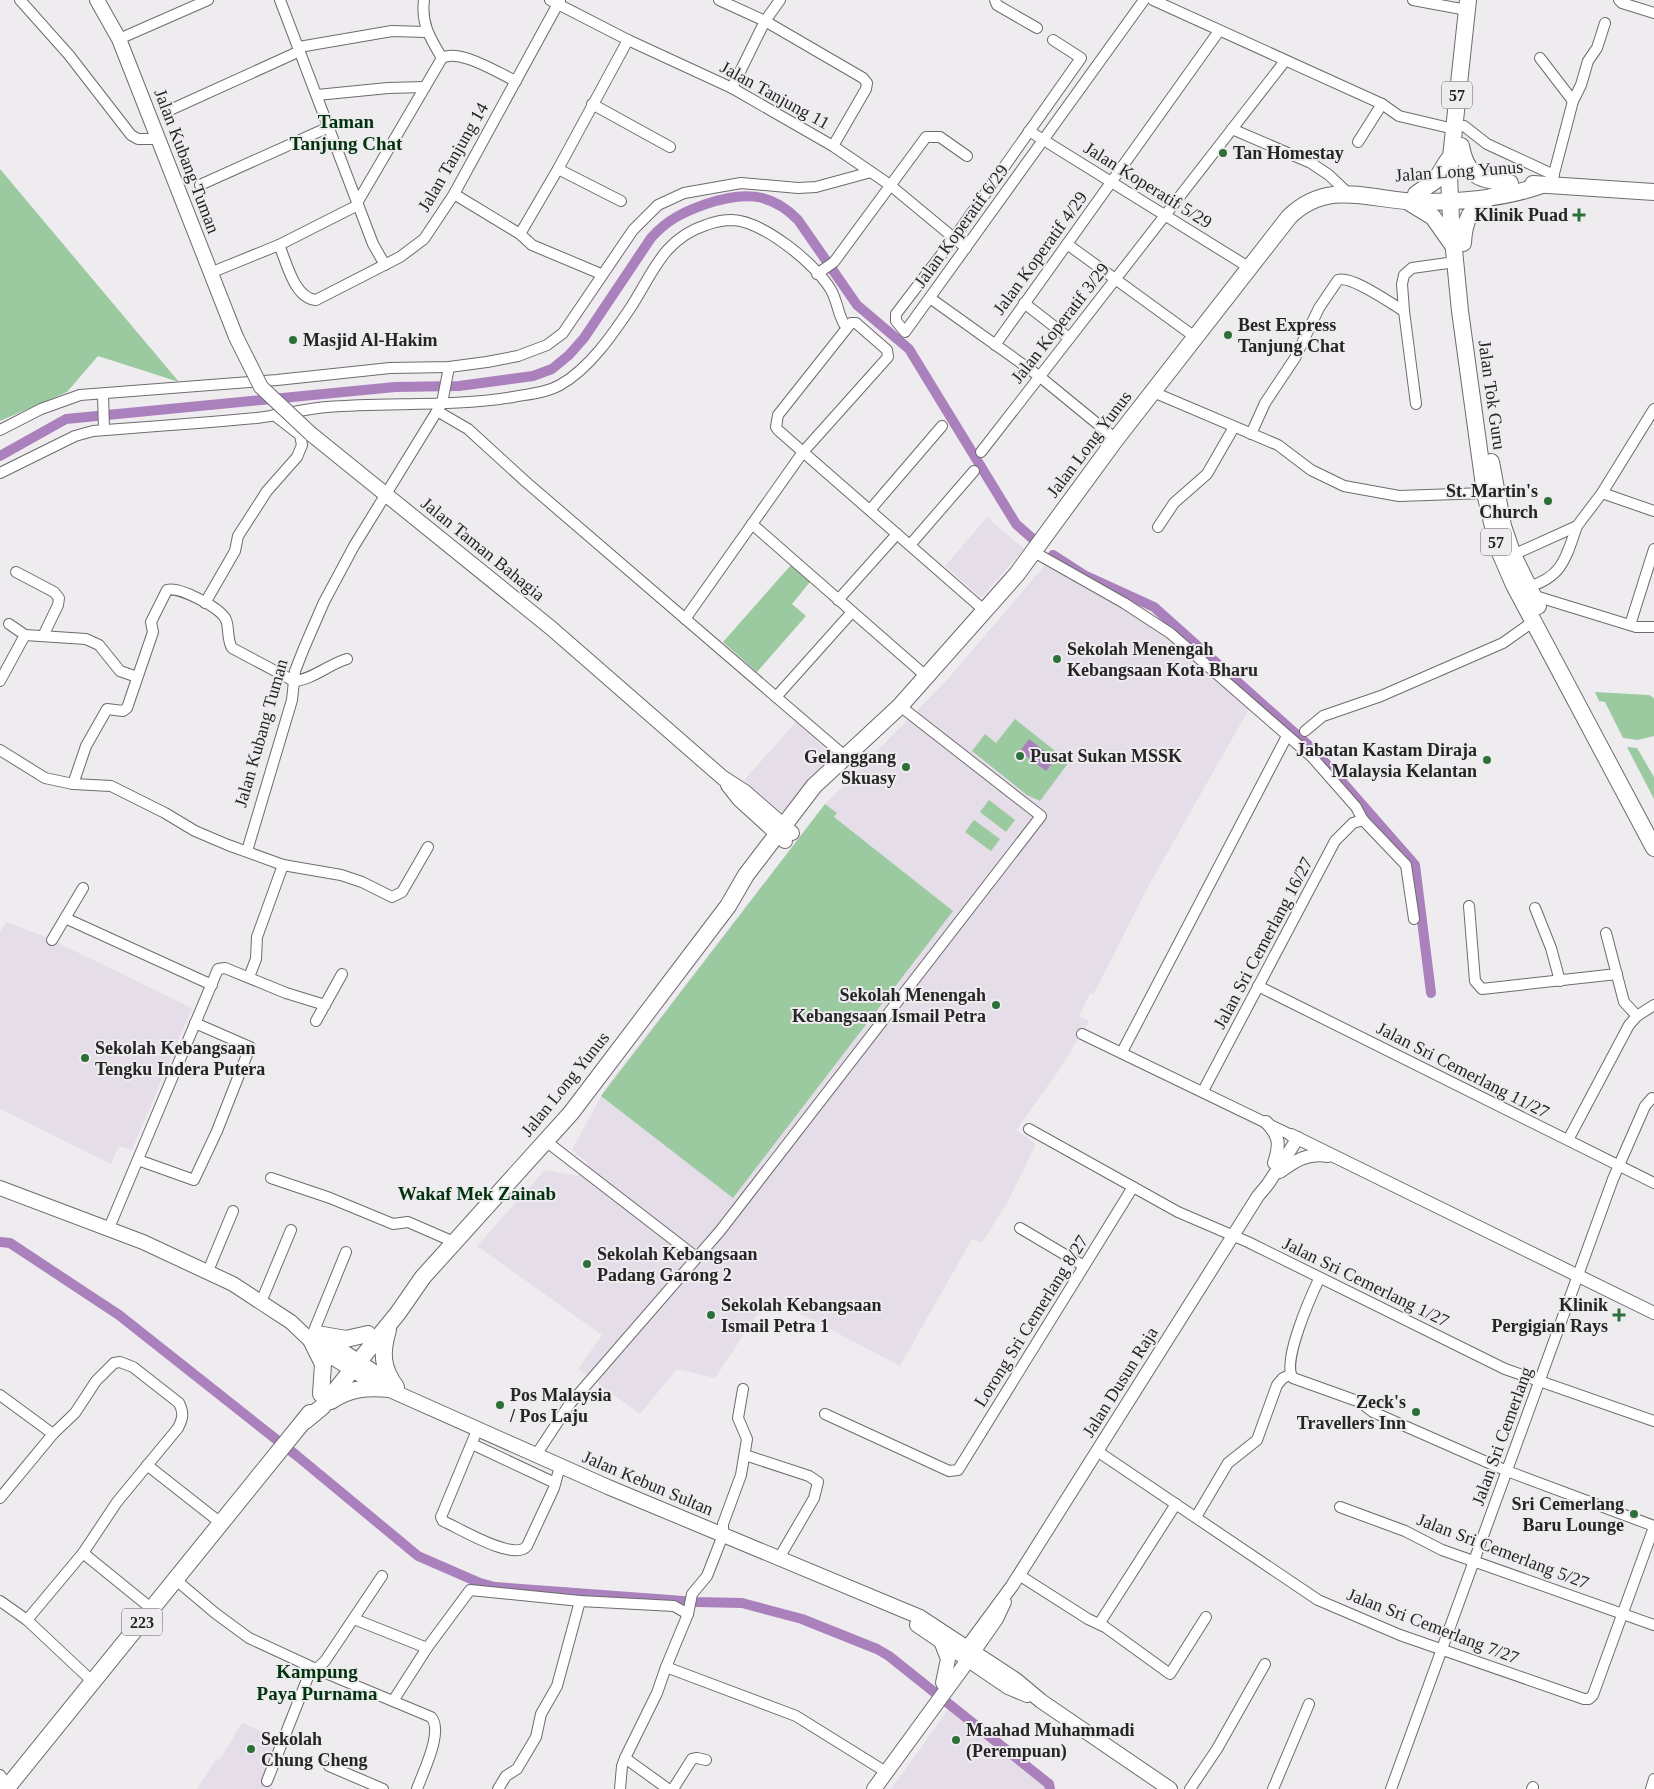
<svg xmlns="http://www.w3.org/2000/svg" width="1654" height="1789" font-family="Georgia,serif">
<rect width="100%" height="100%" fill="#efecf0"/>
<g fill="#e5dee8">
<path d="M 987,517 L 1024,549 L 981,598 L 945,566 Z"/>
<path d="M 1045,565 L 1120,605 L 1152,626 L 1249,709 L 1149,885 L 1093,995 L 1090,993 L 1079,1016 L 1089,1021 L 1060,1069 L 1016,1130 L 1036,1144 L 1007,1203 L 982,1243 L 972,1239 L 900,1366 L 769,1297 L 715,1378 L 677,1369 L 640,1414 L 578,1369 L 602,1335 L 477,1246 L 545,1170 L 578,1176 L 588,1163 L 572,1150 L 606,1087 L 825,804 L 947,680 Z"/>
<path d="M 796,722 L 833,756 L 782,812 L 744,780 Z"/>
<path d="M 6,922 L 46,937 L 192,1008 L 132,1150 L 119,1146 L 111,1164 L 0,1109 L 0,933 Z"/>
<path d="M 948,1710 L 1045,1787 L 1046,1789 L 891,1789 Z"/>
<path d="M 242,1723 L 280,1739 L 261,1783 L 274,1789 L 197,1789 L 216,1759 L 219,1761 Z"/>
</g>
<g fill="#9bcaa0">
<path d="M 0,169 L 179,382 L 98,356 L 67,392 L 0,421 Z"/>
<path d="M 791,565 L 810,582 L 792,604 L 806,616 L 757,672 L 723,642 Z"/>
<path d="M 1595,692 L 1649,695 L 1654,698 L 1654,736 L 1638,740 L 1623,738 L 1605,702 L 1599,701 Z"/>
<path d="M 1015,719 L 1069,762 L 1040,801 L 1027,795 L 972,751 L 985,734 L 996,743 Z"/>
<path d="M 1627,747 L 1637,748 L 1654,777 L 1654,799 Z"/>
<path d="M 989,800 L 1015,820 L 1006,832 L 980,812 Z"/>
<path d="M 825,804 L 837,813 L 834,817 L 953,911 L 733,1198 L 601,1096 Z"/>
<path d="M 974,820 L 1000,839 L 991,851 L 965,832 Z"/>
</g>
<path fill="#ab81bd" d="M 1029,739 L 1055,759 L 1046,771 L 1020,751 Z"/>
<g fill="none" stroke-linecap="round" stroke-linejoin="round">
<g stroke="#ab81bd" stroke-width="10">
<path d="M 0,456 L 66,419 L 395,387 L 459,386 L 533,376 L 552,369 L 569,355 L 584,338 L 651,238 C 667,220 683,212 706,204 C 741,192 770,191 798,220 L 857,305 L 909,349 L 1016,524 L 1033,539"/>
<path d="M 1053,555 L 1084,575 L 1154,607 L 1316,752 L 1415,865 L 1431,993"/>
<path d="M 0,1242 L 10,1243 L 119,1315 L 296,1455 L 418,1556 L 480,1583 L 495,1587 L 697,1602 L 742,1603 L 802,1619 L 877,1649 L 889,1656 L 1049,1784 L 1050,1789"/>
</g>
<g stroke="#6e6b6f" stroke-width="12">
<g id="minor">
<path d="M 20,0 L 69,55 L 131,135 L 138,139 L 158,139"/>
<path d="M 280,0 L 373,244 L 385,265"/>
<path d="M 424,0 C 421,24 430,38 442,58"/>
<path d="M 550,0 L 628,40 L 732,88 L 833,146 L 890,185 L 966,248"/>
<path d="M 719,0 L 765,21 L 863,78 L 867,83 L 866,89 L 833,146"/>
<path d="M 995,0 L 997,5 L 1037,28"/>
<path d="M 1153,0 L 1382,104 L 1358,142"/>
<path d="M 1413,0 L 1467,10"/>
<path d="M 1619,0 L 1622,3 L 1654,13"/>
<path d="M 119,39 L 208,0"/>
<path d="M 1053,40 L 1081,58 L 954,238 L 896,314 L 896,321 L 905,332 L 1144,0"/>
<path d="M 299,47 L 392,31 L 426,32"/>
<path d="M 442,58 C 459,48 498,73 516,81"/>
<path d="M 1540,58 L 1573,101"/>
<path d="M 732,88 L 765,21 L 780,0"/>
<path d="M 317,95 L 388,88 L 425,87"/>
<path d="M 592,104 L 670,147"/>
<path d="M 1382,104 L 1399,116 L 1454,129"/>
<path d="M 170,110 L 300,51"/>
<path d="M 1464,126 L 1487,144 L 1554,175"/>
<path d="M 1232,129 L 1311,163 L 1329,175 L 1349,194"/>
<path d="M 1029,131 L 1250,268"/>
<path d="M 558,169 L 621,201"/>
<path d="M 200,185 L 329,127"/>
<path d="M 1551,185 L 1573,101 L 1581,85 L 1588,61 L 1597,48 L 1605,23"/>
<path d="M 454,194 L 520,234 L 532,245 L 601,274"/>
<path d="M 357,203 L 442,58"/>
<path d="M 520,234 L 558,169 L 628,40"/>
<path d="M 1067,244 L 1195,337"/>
<path d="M 279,245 C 287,263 294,298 316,300 L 400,257 L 424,239 L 454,194 L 560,0"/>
<path d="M 210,273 L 279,245 L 358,205"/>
<path d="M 817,274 L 834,262 L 926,137 L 940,137 L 967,156"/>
<path d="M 930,298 L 1039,376 L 1116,439"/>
<path d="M 1024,303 L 1069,338"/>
<path d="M 995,345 L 1219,31"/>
<path d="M 1153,392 L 1278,445 L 1311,470 L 1344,486 L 1399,496 L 1485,493"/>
<path d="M 103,394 L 104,430"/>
<path d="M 1416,404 L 1404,311 L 1402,284 L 1404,275 L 1412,268 L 1455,262"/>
<path d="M 437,411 L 468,429 L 526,482 L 846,757"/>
<path d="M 0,430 L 41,409 L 80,395 L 277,380 L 390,368 L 449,367 L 487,362 L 518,356 L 547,345 L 563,333 L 633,230 L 658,205 L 684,193 L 741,183 L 798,188 L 816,187 L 871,172"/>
<path d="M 1251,434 L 1265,403 L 1295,358 L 1319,308 L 1338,280 C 1351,275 1390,303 1404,311"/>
<path d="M 981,452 L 1285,61"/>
<path d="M 0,473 L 75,436 L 93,431 C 148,427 203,423 257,418 C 281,415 304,409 327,407 C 389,402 452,407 513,397 C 529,394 546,393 560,385 C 589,369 613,334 631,307 C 653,273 663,239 706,225 C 714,222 724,220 732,220 C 763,221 816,264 831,290 C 838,302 838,317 846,327"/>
<path d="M 1602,493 L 1654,511"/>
<path d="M 870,510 L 942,426"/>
<path d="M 752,524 L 927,677"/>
<path d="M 1158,527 L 1174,503 L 1207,474 L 1234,427"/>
<path d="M 910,545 L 974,471"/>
<path d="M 1034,552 L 1124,603 L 1170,633 L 1312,757 L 1356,807 L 1363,820 L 1406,865 L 1414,919"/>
<path d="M 1513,555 L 1577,526 L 1602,493 L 1654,409"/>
<path d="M 16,572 L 54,592 L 59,598 L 58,605 L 44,634"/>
<path d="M 1528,587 C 1563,577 1566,557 1577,526"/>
<path d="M 1532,595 L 1636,627 L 1654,627"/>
<path d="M 838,600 L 897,534"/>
<path d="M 205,603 L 235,551 L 238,536 L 267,491 L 297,457 L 302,445 L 300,435 L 274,415"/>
<path d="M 685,619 L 803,452 L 888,357 L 887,350 L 856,323 L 851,323 L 778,415 L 776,427 L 778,430 L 803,452 L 985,611"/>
<path d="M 9,624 L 25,635 L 86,639 L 99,645 L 120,671 L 137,677"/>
<path d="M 1630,625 L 1654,549"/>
<path d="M 0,681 L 25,635"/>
<path d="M 776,697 L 852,612"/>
<path d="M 1305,731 L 1323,716 L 1381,696 L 1503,643 L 1534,621"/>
<path d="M 0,750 L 45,778 L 73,784 L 111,786 L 165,813 L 195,831 L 228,845 L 283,865 L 341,875 L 362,882 L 392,897 L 402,892 L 428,847"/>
<path d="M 73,784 L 86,746 L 107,709 L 123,711 L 127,708 L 153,632 L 151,622 L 167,590 C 179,586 218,607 225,618 C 230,625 226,638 232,648 L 294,681 C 312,680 329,664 347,659"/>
<path d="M 247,851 L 292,700 L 295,671 L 304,648 L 324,602 L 354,546 L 442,403 L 449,367"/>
<path d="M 1469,906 L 1475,981 L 1482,989 L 1617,974"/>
<path d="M 1535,908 L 1551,948 L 1560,981"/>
<path d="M 65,918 L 212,985"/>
<path d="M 1606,933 L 1624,1002 L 1637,1016"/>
<path d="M 52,940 L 83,888"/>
<path d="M 249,977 L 256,959 L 257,937 L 283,865"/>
<path d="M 1258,986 L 1654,1183"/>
<path d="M 316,1021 L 342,974"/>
<path d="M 1082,1034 L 1291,1135"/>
<path d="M 1122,1052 L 1287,736"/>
<path d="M 1203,1091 L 1335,841 L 1353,823 L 1363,820"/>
<path d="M 1029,1129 L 1178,1212 L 1248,1242 L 1505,1369 L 1654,1421"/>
<path d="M 1568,1140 L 1629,1025 L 1637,1016 L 1654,1005"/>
<path d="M 547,1142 L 696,1257"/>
<path d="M 138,1160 L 194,1180 L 217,1131 L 250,1047 L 195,1023"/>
<path d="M 271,1178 L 330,1198 L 393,1224 L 408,1222 L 454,1242"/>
<path d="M 109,1228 L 218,969 L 225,968 L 286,993 L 325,1005"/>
<path d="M 1020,1228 L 1084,1266"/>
<path d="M 208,1271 L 233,1211"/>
<path d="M 1319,1279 C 1311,1296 1281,1363 1293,1378 L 1360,1402 L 1373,1412 L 1507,1471 L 1654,1526"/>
<path d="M 261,1302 L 291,1230"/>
<path d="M 313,1333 L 346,1252"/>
<path d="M 0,1395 L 53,1434"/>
<path d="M 825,1414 L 949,1471 L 958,1470 L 1133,1187"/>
<path d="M 478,1428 L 441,1517 L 443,1521 C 459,1528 514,1562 527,1546 L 554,1488 L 560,1466"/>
<path d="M 472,1444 L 555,1483"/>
<path d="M 1097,1451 L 1318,1600 L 1400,1635 L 1584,1699 L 1589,1699 L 1593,1695 L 1654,1527"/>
<path d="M 536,1455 L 569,1405 L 720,1231 L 1041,816 L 900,706"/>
<path d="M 745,1455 L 809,1476 L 818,1482 L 814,1498 L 779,1558"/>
<path d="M 147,1465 L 222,1524"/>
<path d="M 0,1498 L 53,1434 L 75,1413 L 96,1381 L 114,1363 L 120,1362 L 133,1367 L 179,1403 C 184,1413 183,1418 178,1428 L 117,1502 L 83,1553 L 27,1620"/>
<path d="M 1340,1507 L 1405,1531 L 1442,1550 L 1654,1625"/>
<path d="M 1196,1517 L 1228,1463 L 1257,1440 L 1277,1385 L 1283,1378 L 1290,1375"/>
<path d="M 83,1553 L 152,1609"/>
<path d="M 1019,1575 L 1088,1619 L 1105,1627 L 1170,1674 L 1206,1617"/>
<path d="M 176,1580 L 215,1613 L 249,1638 L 316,1669 L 431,1717 C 444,1731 423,1772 417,1789"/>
<path d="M 0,1601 L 27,1620 L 93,1682"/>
<path d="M 354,1619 L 427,1648"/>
<path d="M 1099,1624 L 1176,1504"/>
<path d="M 666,1667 L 688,1614 L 692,1594 L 707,1576 L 723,1535 L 723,1524 L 741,1475 L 747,1439 L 738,1418 L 743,1389"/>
<path d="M 393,1701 L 427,1648 L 470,1590 L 580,1601 L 674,1606 L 688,1614"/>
<path d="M 625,1758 L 668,1789"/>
<path d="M 329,1766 L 383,1789"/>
<path d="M 0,1775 L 8,1786"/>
<path d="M 267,1781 L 308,1677 L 325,1661 L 382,1576"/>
<path d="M 498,1789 L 506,1776 L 517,1769 L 536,1737 L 541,1714 L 557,1686 L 580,1601"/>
<path d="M 620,1789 L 622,1766 L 625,1758 L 657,1693 L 666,1667 L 796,1716 L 886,1772"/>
<path d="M 673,1789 L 692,1759 L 697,1758 L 706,1760"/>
<path d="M 1190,1789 L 1217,1749 L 1265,1664"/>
<path d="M 1273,1789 L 1309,1704"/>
<path d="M 1391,1789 L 1613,1179 L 1645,1106 L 1652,1098"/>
<path d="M 1532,1789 L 1533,1787"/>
<path d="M 1651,1789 L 1654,1779"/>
</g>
</g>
<g stroke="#6e6b6f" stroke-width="14">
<g id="tertiary">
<path d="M 1266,1122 C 1280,1136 1280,1145 1274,1163"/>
<path d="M 1291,1135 L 1654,1313"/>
<path d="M 1280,1172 C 1296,1160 1307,1153 1328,1156"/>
<path d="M 967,1647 L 1012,1586 L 1258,1196 L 1268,1184 L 1298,1138"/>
<path d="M 974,1652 L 997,1619 L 1005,1602"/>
</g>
</g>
<g stroke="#6e6b6f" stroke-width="16">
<g id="secondary">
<path d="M 97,0 L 119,39 L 236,337"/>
<path d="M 311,434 L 551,628 L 723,778 L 745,792 L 792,833"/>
<path d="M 728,785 L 739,799 L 785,841"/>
<path d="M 0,1188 L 143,1242 L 233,1284 L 291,1322 L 312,1342 L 335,1359 L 372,1382 L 608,1487 L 920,1617 L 1016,1680 L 1041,1701 L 1170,1789"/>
<path d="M 320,1336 L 394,1385"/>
<path d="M 917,1625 L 1008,1687 L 1027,1695"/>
<path d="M 941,1641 L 948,1659 L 943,1683"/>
<path d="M 874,1789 L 974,1652"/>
</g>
</g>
<g stroke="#6e6b6f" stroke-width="18">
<g id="primary">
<path d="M 1468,0 L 1449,176 L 1451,219 L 1460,311 L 1485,493 L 1498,548 L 1514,585 L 1654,848"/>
<path d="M 1461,146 C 1467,178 1481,180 1510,183"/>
<path d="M 1533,184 L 1654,192"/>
<path d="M 1416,194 L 1435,181 L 1448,160"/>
<path d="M 1410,203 L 1433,217 L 1452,244"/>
<path d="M 1463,243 C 1464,222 1470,206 1491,197"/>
<path d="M 1491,462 L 1503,526 L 1513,555 L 1538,606"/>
<path d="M 388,1330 C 381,1353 382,1368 396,1387"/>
<path d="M 317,1334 L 346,1339 L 368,1334"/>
<path d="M 312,1342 L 323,1364 L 321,1394"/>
<path d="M 331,1401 C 350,1388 367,1387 390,1389"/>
<path d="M 305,1421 L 322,1407 L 398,1313 L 423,1277 L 571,1113 L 728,906 L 746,875 L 814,786 L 900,706 L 1017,574 L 1116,439 L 1289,217 C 1330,177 1373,202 1422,202 C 1461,202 1506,198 1542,185"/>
<path d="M 6,1789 L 310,1413"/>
</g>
</g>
<use href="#minor" stroke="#fff" stroke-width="10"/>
<use href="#tertiary" stroke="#fff" stroke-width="12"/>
<use href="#secondary" stroke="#fff" stroke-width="14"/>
<use href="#primary" stroke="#fff" stroke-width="16"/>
<g stroke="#6e6b6f" stroke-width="16" stroke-linecap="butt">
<path id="secondary-bridge" d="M 236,337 L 261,387 L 311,434"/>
</g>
<use href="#secondary-bridge" stroke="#fff" stroke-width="14"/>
</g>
<g fill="#2d6f39" stroke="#efecf0" stroke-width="2">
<circle cx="1223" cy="153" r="5"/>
<path d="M1576.5 207.5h5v5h5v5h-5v5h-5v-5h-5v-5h5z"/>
<circle cx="1228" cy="335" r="5"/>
<circle cx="293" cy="340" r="5"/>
<circle cx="1548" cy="501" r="5"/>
<circle cx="1057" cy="659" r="5"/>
<circle cx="1020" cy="756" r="5"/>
<circle cx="1487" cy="760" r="5"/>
<circle cx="906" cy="767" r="5"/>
<circle cx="996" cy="1005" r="5"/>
<circle cx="85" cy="1058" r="5"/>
<circle cx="587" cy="1264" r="5"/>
<circle cx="711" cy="1315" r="5"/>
<path d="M1616.5 1307.5h5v5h5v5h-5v5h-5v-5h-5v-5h5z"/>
<circle cx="500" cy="1405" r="5"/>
<circle cx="1416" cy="1412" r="5"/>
<circle cx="1634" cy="1514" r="5"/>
<circle cx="956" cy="1740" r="5"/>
<circle cx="251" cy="1749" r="5"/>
</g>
<g text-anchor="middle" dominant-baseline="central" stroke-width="4" stroke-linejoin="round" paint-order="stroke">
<g fill="#efecf0" stroke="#626163" stroke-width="1">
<rect x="1442" y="81.5" width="30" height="27" rx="4"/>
<rect x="1481" y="528.5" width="30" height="27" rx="4"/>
<rect x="122" y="1608.5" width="40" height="27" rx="4"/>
</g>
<g font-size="16" font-weight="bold" fill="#262526">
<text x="1457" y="95">57</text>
<text x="1496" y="542">57</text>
<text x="142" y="1622">223</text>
</g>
<g font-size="18" fill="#262526" stroke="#efecf0">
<text transform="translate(775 95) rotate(29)">Jalan Tanjung 11</text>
<text transform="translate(453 157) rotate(-60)">Jalan Tanjung 14</text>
<text transform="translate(187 161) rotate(69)">Jalan Kubang Tuman</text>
<text transform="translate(1459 171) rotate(-4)">Jalan Long Yunus</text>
<text transform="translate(1148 185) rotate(32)">Jalan Koperatif 5/29</text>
<text transform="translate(961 226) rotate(-54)">Jalan Koperatif 6/29</text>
<text transform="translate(1040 253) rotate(-54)">Jalan Koperatif 4/29</text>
<text transform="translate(1060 323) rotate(-52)">Jalan Koperatif 3/29</text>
<text transform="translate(1492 395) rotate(82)">Jalan Tok Guru</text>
<text transform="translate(1089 444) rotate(-53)">Jalan Long Yunus</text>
<text transform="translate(483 549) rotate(39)">Jalan Taman Bahagia</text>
<text transform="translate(261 733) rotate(-74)">Jalan Kubang Tuman</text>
<text transform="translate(1263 943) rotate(-62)">Jalan Sri Cemerlang 16/27</text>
<text transform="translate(1463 1070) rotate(27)">Jalan Sri Cemerlang 11/27</text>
<text transform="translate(565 1084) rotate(-51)">Jalan Long Yunus</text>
<text transform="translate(1366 1282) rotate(26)">Jalan Sri Cemerlang 1/27</text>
<text transform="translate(1031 1321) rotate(-58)">Lorong Sri Cemerlang 8/27</text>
<text transform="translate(1120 1382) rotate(-58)">Jalan Dusun Raja</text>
<text transform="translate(1502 1436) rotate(-70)">Jalan Sri Cemerlang</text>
<text transform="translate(648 1483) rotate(23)">Jalan Kebun Sultan</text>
<text transform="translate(1503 1551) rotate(21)">Jalan Sri Cemerlang 5/27</text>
<text transform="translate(1433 1626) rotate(21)">Jalan Sri Cemerlang 7/27</text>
</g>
<g font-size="18" font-weight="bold" fill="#262526" stroke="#efecf0" text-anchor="start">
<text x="1233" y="153">Tan Homestay</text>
<text x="1568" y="215" text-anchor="end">Klinik Puad</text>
<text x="1238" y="325">Best Express<tspan x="1238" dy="21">Tanjung Chat</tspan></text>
<text x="303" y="340">Masjid Al-Hakim</text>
<text x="1538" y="491" text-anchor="end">St. Martin's<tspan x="1538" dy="21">Church</tspan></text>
<text x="1067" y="649">Sekolah Menengah<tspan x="1067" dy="21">Kebangsaan Kota Bharu</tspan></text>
<text x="1477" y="750" text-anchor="end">Jabatan Kastam Diraja<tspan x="1477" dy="21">Malaysia Kelantan</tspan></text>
<text x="1030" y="756">Pusat Sukan MSSK</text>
<text x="896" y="757" text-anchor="end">Gelanggang<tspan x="896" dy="21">Skuasy</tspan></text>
<text x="986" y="995" text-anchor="end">Sekolah Menengah<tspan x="986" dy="21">Kebangsaan Ismail Petra</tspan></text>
<text x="95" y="1048">Sekolah Kebangsaan<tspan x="95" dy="21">Tengku Indera Putera</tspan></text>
<text x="597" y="1254">Sekolah Kebangsaan<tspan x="597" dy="21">Padang Garong 2</tspan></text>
<text x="721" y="1305">Sekolah Kebangsaan<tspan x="721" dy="21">Ismail Petra 1</tspan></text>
<text x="1608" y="1305" text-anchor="end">Klinik<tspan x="1608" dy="21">Pergigian Rays</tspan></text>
<text x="510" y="1395">Pos Malaysia<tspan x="510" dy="21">/ Pos Laju</tspan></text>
<text x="1406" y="1402" text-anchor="end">Zeck's<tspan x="1406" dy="21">Travellers Inn</tspan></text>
<text x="1624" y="1504" text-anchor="end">Sri Cemerlang<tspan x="1624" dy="21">Baru Lounge</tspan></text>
<text x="966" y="1730">Maahad Muhammadi<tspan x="966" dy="21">(Perempuan)</tspan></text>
<text x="261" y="1739">Sekolah<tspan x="261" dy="21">Chung Cheng</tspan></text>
</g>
<g font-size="19" font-weight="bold" fill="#02330f" stroke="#efecf0">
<text x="346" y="121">Taman<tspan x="346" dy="22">Tanjung Chat</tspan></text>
<text x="477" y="1193">Wakaf Mek Zainab</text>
<text x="317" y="1671">Kampung<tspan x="317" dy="22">Paya Purnama</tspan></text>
</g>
</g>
</svg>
